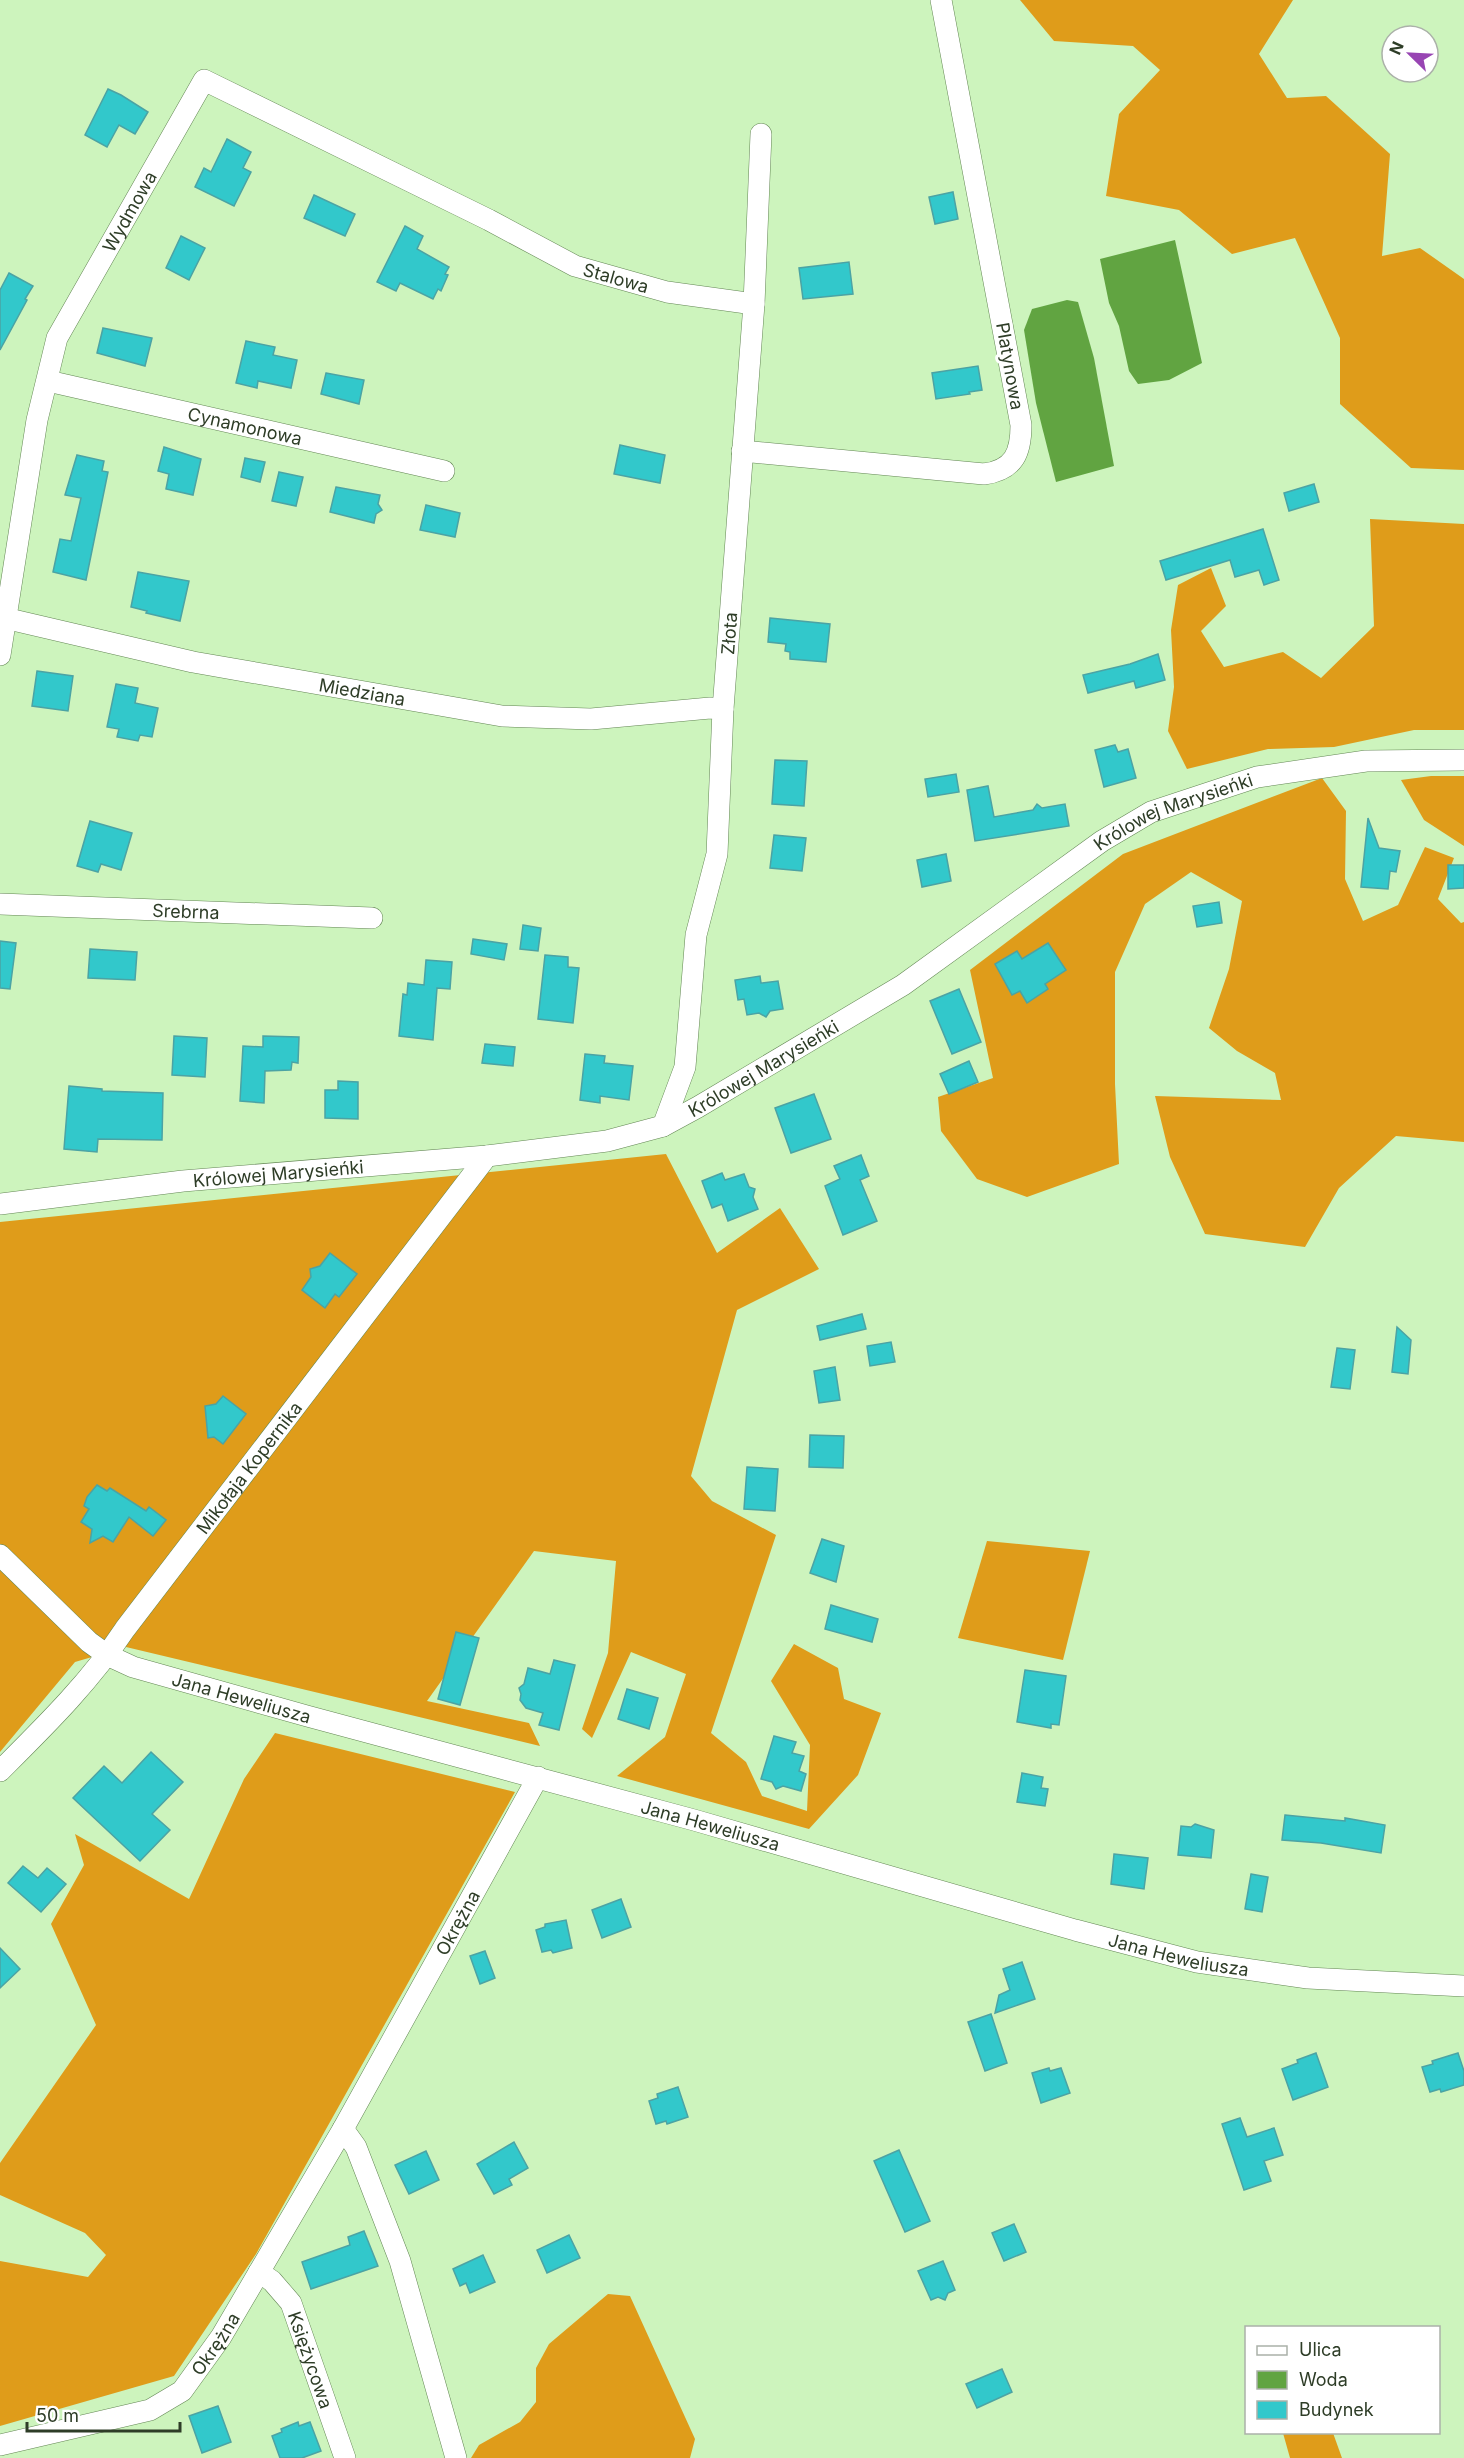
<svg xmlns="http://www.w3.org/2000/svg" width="1464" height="2458" font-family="Inter,sans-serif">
<rect width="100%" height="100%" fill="#cdf4bd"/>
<g fill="#df9c1a">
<path d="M 1020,0 L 1293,0 L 1259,54 L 1287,98 L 1326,96 L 1390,154 L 1382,256 L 1420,248 L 1464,279 L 1464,470 L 1411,468 L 1340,404 L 1340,338 L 1295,238 L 1232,254 L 1179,210 L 1106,196 L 1119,114 L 1160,70 L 1133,46 L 1054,41 Z"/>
<path d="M 1370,519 L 1464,524 L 1464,730 L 1414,730 L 1334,747 L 1268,749 L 1187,769 L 1168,731 L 1174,687 L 1171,630 L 1178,585 L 1211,568 L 1226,606 L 1201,631 L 1224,667 L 1283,652 L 1321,678 L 1374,626 Z"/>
<path d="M 1431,776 L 1464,776 L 1464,846 L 1424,820 L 1401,780 Z"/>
<path d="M 1322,778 L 1346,811 L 1345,879 L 1363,921 L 1398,905 L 1425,847 L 1454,858 L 1438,899 L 1461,923 L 1464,922 L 1464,1142 L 1396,1136 L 1339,1188 L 1305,1247 L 1205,1234 L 1170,1157 L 1155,1096 L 1281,1100 L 1275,1073 L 1237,1051 L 1209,1028 L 1229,969 L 1242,901 L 1191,872 L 1145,904 L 1115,972 L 1115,1084 L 1119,1164 L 1027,1197 L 977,1179 L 941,1131 L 938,1097 L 993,1078 L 970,970 L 1123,854 Z"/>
<path d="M 666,1154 L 717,1253 L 780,1208 L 819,1269 L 737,1310 L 691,1476 L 712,1501 L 776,1535 L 711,1733 L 746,1762 L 762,1796 L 807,1811 L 810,1745 L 771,1681 L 794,1644 L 838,1668 L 844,1699 L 881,1713 L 858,1775 L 809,1829 L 617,1776 L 665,1737 L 686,1674 L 631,1652 L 592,1738 L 582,1729 L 608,1653 L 616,1561 L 534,1551 L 427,1701 L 529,1723 L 540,1746 L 126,1647 L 75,1662 L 0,1752 L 0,1222 Z"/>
<path d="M 987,1541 L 1090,1551 L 1063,1660 L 958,1638 Z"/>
<path d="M 275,1733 L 515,1792 L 256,2254 L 174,2376 L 0,2426 L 0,2261 L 88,2277 L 106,2255 L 85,2233 L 0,2195 L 0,2163 L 96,2025 L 51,1924 L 84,1865 L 75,1834 L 189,1899 L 244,1779 Z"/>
<path d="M 608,2294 L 630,2296 L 695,2439 L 690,2458 L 471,2458 L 479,2445 L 520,2422 L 536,2402 L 536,2368 L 549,2344 Z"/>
<path d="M 1283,2433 L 1333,2433 L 1342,2458 L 1290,2458 Z"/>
</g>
<g fill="#61a441">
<path d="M 1175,240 L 1202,363 L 1169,380 L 1138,384 L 1129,371 L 1119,326 L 1109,303 L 1100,259 Z"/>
<path d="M 1067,300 L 1078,302 L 1094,358 L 1114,466 L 1056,482 L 1036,403 L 1024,330 L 1032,309 Z"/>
</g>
<g fill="#32c8cb" stroke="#4ba3a4" stroke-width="1.5">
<path d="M 108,89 L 121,95 L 148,112 L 135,134 L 119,125 L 107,147 L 85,135 Z"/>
<path d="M 227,139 L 251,152 L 243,168 L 251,172 L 234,206 L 195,187 L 204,168 L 211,172 Z"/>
<path d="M 953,192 L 958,219 L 935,224 L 929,197 Z"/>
<path d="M 314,195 L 355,214 L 345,236 L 304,218 Z"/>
<path d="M 405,226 L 423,236 L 417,249 L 449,267 L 445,274 L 448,275 L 441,291 L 438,289 L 433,299 L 400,283 L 396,291 L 377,282 Z"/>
<path d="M 181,236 L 205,248 L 189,280 L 166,268 Z"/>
<path d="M 849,262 L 853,294 L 803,299 L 799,268 Z"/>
<path d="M 9,273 L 33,286 L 25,299 L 27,300 L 0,350 L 0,290 Z"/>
<path d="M 103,328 L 152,338 L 145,366 L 97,353 Z"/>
<path d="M 246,341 L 275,347 L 273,355 L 297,360 L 291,388 L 258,381 L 257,388 L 236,383 Z"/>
<path d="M 978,366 L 982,390 L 969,392 L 970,394 L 936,399 L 932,373 Z"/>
<path d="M 326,373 L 364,380 L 359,404 L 321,394 Z"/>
<path d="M 620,445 L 665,455 L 660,483 L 614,474 Z"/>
<path d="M 164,447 L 201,459 L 193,495 L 166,489 L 169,474 L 158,471 Z"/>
<path d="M 77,455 L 104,461 L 102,471 L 108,472 L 86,580 L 53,572 L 60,539 L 71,541 L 81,498 L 65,495 Z"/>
<path d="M 245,458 L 265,462 L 260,482 L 241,477 Z"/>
<path d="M 279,472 L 303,477 L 296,506 L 272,501 Z"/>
<path d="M 1314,484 L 1319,502 L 1289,511 L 1284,493 Z"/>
<path d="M 336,487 L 380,495 L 378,504 L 382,510 L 376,514 L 374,523 L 330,512 Z"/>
<path d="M 426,505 L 460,513 L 455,537 L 420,530 Z"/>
<path d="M 1263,529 L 1279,580 L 1264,585 L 1259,570 L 1235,577 L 1230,560 L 1166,580 L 1160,561 Z"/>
<path d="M 138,572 L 189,581 L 180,621 L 146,613 L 147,611 L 131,607 Z"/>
<path d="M 770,618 L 830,624 L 826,662 L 790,659 L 790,652 L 785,651 L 786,644 L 768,642 Z"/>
<path d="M 1158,654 L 1165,680 L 1136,688 L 1134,681 L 1088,693 L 1083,675 L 1130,664 Z"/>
<path d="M 37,671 L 73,676 L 68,711 L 32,706 Z"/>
<path d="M 116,684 L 138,688 L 135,703 L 158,708 L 152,737 L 140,735 L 138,741 L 117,737 L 119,729 L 107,727 Z"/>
<path d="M 1115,745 L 1118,752 L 1128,749 L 1136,778 L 1104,787 L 1095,750 Z"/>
<path d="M 775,760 L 807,761 L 804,806 L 772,804 Z"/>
<path d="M 956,774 L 959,792 L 928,797 L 925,779 Z"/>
<path d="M 988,786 L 994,817 L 1033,810 L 1037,804 L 1042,808 L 1065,804 L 1069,826 L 975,841 L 967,790 Z"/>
<path d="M 1368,818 L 1379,848 L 1400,851 L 1396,872 L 1390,871 L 1388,889 L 1361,887 Z"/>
<path d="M 90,821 L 132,833 L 121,870 L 101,864 L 98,872 L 77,866 Z"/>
<path d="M 774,835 L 806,838 L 802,871 L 770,868 Z"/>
<path d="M 946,854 L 951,881 L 922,887 L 917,860 Z"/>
<path d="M 1448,865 L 1464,865 L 1464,888 L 1448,889 Z"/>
<path d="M 1219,902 L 1222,923 L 1197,927 L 1193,906 Z"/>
<path d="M 523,925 L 541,928 L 538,951 L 520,949 Z"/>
<path d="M 473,939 L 507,944 L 504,960 L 471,954 Z"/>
<path d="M 0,941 L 16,943 L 10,989 L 0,988 Z"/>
<path d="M 1048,943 L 1066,970 L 1045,984 L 1048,989 L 1027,1003 L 1020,991 L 1012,995 L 995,964 L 1017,951 L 1022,959 Z"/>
<path d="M 90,949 L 137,952 L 135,980 L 88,978 Z"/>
<path d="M 545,955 L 568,957 L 568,967 L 579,968 L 573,1023 L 538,1019 Z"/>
<path d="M 426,960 L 452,962 L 450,989 L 437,988 L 433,1040 L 399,1036 L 403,994 L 407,995 L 408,983 L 424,985 Z"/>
<path d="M 760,976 L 761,983 L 778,981 L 783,1009 L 770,1011 L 766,1017 L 759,1013 L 747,1015 L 744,999 L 738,1000 L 735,980 Z"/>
<path d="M 959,989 L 981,1042 L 952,1054 L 930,1001 Z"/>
<path d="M 174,1036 L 207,1038 L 205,1077 L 172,1075 Z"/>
<path d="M 263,1036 L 299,1037 L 298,1063 L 292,1062 L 291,1070 L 265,1071 L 264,1103 L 240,1101 L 243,1046 L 263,1047 Z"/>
<path d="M 485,1044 L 515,1047 L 513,1066 L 482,1063 Z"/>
<path d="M 585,1054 L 605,1056 L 604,1063 L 633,1066 L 629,1100 L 600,1096 L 600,1103 L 580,1100 Z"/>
<path d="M 969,1061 L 978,1082 L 949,1094 L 940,1074 Z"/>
<path d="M 338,1081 L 358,1082 L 358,1119 L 325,1118 L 325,1090 L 338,1090 Z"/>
<path d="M 69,1086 L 102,1089 L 102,1091 L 163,1093 L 162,1140 L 98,1139 L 97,1152 L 64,1149 Z"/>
<path d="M 814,1094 L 831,1139 L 791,1153 L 775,1108 Z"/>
<path d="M 861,1155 L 869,1176 L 860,1180 L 877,1221 L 843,1235 L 825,1186 L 840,1179 L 834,1166 Z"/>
<path d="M 722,1173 L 725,1180 L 744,1174 L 749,1187 L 755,1189 L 753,1197 L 758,1209 L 728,1221 L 722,1204 L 712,1208 L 702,1181 Z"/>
<path d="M 330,1253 L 357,1274 L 339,1297 L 335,1294 L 325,1308 L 302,1290 L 311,1277 L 310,1269 L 320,1266 Z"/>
<path d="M 862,1314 L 866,1329 L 820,1340 L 817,1326 Z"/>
<path d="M 1397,1327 L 1411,1340 L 1408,1374 L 1392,1372 Z"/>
<path d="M 891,1342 L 895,1362 L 870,1366 L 867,1346 Z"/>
<path d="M 1337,1348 L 1355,1350 L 1350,1389 L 1331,1387 Z"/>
<path d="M 835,1367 L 840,1400 L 819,1403 L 814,1371 Z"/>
<path d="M 223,1396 L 246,1414 L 223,1444 L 214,1437 L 208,1438 L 205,1406 L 216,1404 Z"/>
<path d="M 810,1435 L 844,1436 L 843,1468 L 809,1467 Z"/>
<path d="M 747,1467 L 778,1469 L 775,1511 L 744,1509 Z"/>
<path d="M 97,1485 L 107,1491 L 110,1488 L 146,1511 L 149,1507 L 166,1520 L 153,1536 L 129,1517 L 113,1542 L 103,1536 L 90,1543 L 92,1529 L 81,1522 L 89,1509 L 84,1506 L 87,1497 Z"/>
<path d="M 822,1539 L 844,1546 L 836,1582 L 810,1573 Z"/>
<path d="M 831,1605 L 878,1619 L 872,1642 L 825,1629 Z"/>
<path d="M 456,1632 L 479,1638 L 460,1705 L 438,1699 Z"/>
<path d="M 554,1660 L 575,1665 L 559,1730 L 539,1725 L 543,1713 L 526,1708 L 520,1700 L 521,1694 L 519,1688 L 524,1684 L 528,1668 L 550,1674 Z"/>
<path d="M 1025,1670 L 1066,1676 L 1059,1725 L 1051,1724 L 1051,1728 L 1017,1722 Z"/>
<path d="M 627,1689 L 658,1698 L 649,1729 L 618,1719 Z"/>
<path d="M 774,1736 L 796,1742 L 792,1753 L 804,1756 L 799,1771 L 806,1774 L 801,1791 L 783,1786 L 776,1789 L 772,1782 L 761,1779 Z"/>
<path d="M 151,1752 L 183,1782 L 152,1814 L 170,1830 L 140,1861 L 73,1798 L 104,1766 L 122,1783 Z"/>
<path d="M 1022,1773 L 1043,1777 L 1041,1788 L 1048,1789 L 1045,1806 L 1017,1802 Z"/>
<path d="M 1285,1815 L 1345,1821 L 1345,1818 L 1385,1825 L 1381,1853 L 1321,1843 L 1282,1840 Z"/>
<path d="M 1195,1824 L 1214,1830 L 1211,1858 L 1178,1855 L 1181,1826 L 1191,1827 Z"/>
<path d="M 1114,1854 L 1148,1858 L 1144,1889 L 1111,1884 Z"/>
<path d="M 23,1866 L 38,1878 L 47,1868 L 66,1884 L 41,1912 L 8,1883 Z"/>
<path d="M 1251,1874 L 1268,1877 L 1262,1912 L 1245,1909 Z"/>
<path d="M 621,1899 L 631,1927 L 602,1938 L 592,1910 Z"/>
<path d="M 566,1920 L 572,1948 L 553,1953 L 551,1950 L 542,1952 L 536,1930 L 545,1927 L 545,1924 Z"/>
<path d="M 0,1948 L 20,1969 L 0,1988 Z"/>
<path d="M 485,1951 L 495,1978 L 480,1984 L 470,1956 Z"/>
<path d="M 1022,1962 L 1035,1999 L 995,2013 L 999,1995 L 1010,1990 L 1003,1969 Z"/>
<path d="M 991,2014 L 1007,2063 L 985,2071 L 968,2022 Z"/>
<path d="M 1316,2053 L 1328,2087 L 1293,2100 L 1282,2069 L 1298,2063 L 1297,2060 Z"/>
<path d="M 1458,2053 L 1464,2071 L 1464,2085 L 1441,2092 L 1440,2089 L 1430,2092 L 1422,2067 L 1433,2064 L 1432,2061 Z"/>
<path d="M 1049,2068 L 1050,2071 L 1061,2068 L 1070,2093 L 1041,2103 L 1032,2073 Z"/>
<path d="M 678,2087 L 688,2117 L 667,2124 L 666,2121 L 656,2124 L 649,2101 L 658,2098 L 657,2094 Z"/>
<path d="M 1240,2118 L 1247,2137 L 1274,2128 L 1283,2155 L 1264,2161 L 1271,2181 L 1244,2190 L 1222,2124 Z"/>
<path d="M 514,2142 L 528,2168 L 509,2179 L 512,2185 L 494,2194 L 477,2164 Z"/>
<path d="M 899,2150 L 930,2221 L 905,2232 L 874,2161 Z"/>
<path d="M 426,2151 L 439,2180 L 409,2194 L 395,2165 Z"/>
<path d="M 1014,2224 L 1026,2252 L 1004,2261 L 992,2233 Z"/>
<path d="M 364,2231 L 378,2266 L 311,2289 L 302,2262 L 350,2245 L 348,2237 Z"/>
<path d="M 569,2235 L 580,2258 L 547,2273 L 537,2250 Z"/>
<path d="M 483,2255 L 495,2282 L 470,2293 L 466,2283 L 460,2286 L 453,2269 Z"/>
<path d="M 943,2261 L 955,2290 L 948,2293 L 945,2300 L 938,2297 L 931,2300 L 918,2271 Z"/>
<path d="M 1002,2369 L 1012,2392 L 977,2408 L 966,2384 Z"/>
<path d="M 218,2406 L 231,2442 L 202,2453 L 189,2416 Z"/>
<path d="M 298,2422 L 299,2426 L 310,2422 L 321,2451 L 302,2458 L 280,2458 L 272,2436 L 282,2432 L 281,2429 Z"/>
</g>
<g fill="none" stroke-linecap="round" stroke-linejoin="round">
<g stroke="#638654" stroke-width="22">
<g id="street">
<path id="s1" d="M 48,381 L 444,471"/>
<path d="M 742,451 L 984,474 C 1014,470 1021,453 1021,425 L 941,0"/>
<path id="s2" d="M 0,617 L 193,662 L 502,716 L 591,719 L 710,708 L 723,709"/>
<path id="s3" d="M 0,655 L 37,420 L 57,338 L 204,80 L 489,220 L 575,266 L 667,292 L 754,304"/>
<path id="s4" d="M 0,904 L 372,918"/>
<path id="s5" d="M 663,1126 L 685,1067 L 696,935 L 717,854 L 723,709 L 754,304 L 761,134"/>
<path id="s6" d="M 0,1204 L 183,1181 L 487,1156 L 607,1141 L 663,1126 L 698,1107 L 903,985 L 1102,841 L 1151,812 L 1257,777 L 1366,761 L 1464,760"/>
<path id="s7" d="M 0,1555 L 89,1642 L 107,1655 L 133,1667 L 307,1716 L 694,1820 L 1075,1930 L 1197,1962 L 1308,1978 L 1464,1986"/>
<path id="s8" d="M 0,1771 C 45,1726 90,1682 125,1629 L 487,1156"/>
<path d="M 343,2129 L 356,2147 L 400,2261 L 456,2458"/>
<path id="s9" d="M 259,2272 L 272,2281 L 291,2303 L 345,2458"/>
<path id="s10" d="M 0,2445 L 150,2410 L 182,2391 L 221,2337 L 343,2129 L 538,1777"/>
</g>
</g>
<use href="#street" stroke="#fff" stroke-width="21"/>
</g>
<g text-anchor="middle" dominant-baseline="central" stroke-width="6" stroke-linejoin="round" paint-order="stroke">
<g font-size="18" fill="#2e3d27" stroke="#fff">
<text stroke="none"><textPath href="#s3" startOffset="468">Wydmowa</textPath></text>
<text stroke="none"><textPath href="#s3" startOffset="1077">Stalowa</textPath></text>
<text transform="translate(1010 366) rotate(80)">Platynowa</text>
<text stroke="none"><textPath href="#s1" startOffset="202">Cynamonowa</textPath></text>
<text stroke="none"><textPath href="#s5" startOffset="500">Złota</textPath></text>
<text stroke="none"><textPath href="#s2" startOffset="370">Miedziana</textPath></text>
<text stroke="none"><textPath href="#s6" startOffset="1270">Królowej Marysieńki</textPath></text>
<text stroke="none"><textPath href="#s4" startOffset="186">Srebrna</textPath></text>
<text stroke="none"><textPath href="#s6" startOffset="784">Królowej Marysieńki</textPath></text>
<text stroke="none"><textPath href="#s6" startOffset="280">Królowej Marysieńki</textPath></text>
<text stroke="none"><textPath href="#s8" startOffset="393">Mikołaja Kopernika</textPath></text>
<text stroke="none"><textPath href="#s7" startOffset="288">Jana Heweliusza</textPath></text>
<text stroke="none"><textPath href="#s7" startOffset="774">Jana Heweliusza</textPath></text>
<text stroke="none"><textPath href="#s10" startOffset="735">Okrężna</textPath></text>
<text stroke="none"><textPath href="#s7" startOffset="1260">Jana Heweliusza</textPath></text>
<text stroke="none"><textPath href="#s10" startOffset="249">Okrężna</textPath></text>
<text stroke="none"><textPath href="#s9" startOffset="105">Księżycowa</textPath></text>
</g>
</g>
<rect x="1245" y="2326" width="195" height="108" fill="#ffffff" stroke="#abb1a9" stroke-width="1.5"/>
<rect x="1257" y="2346" width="30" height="9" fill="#ffffff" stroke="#abb1a9" stroke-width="1.5"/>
<text x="1299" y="2356" font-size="18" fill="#2e3d27">Ulica</text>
<rect x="1257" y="2371" width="30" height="18" fill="#61a441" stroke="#abb1a9" stroke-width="1.5"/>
<text x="1299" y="2386" font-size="18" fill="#2e3d27">Woda</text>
<rect x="1257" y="2401" width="30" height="18" fill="#32c8cb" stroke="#abb1a9" stroke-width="1.5"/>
<text x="1299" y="2416" font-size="18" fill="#2e3d27">Budynek</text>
<g transform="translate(1410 54) rotate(294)"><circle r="28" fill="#ffffff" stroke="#abb1a9" stroke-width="1.5"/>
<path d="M0-4.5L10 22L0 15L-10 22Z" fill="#9845b3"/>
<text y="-9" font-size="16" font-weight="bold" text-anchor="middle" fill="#2e3d27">N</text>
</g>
<path d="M27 2422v9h153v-9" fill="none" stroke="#2e3d27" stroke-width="3"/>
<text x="36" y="2422" font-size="18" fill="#2e3d27" stroke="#ffffff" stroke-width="4.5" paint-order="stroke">50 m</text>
</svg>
